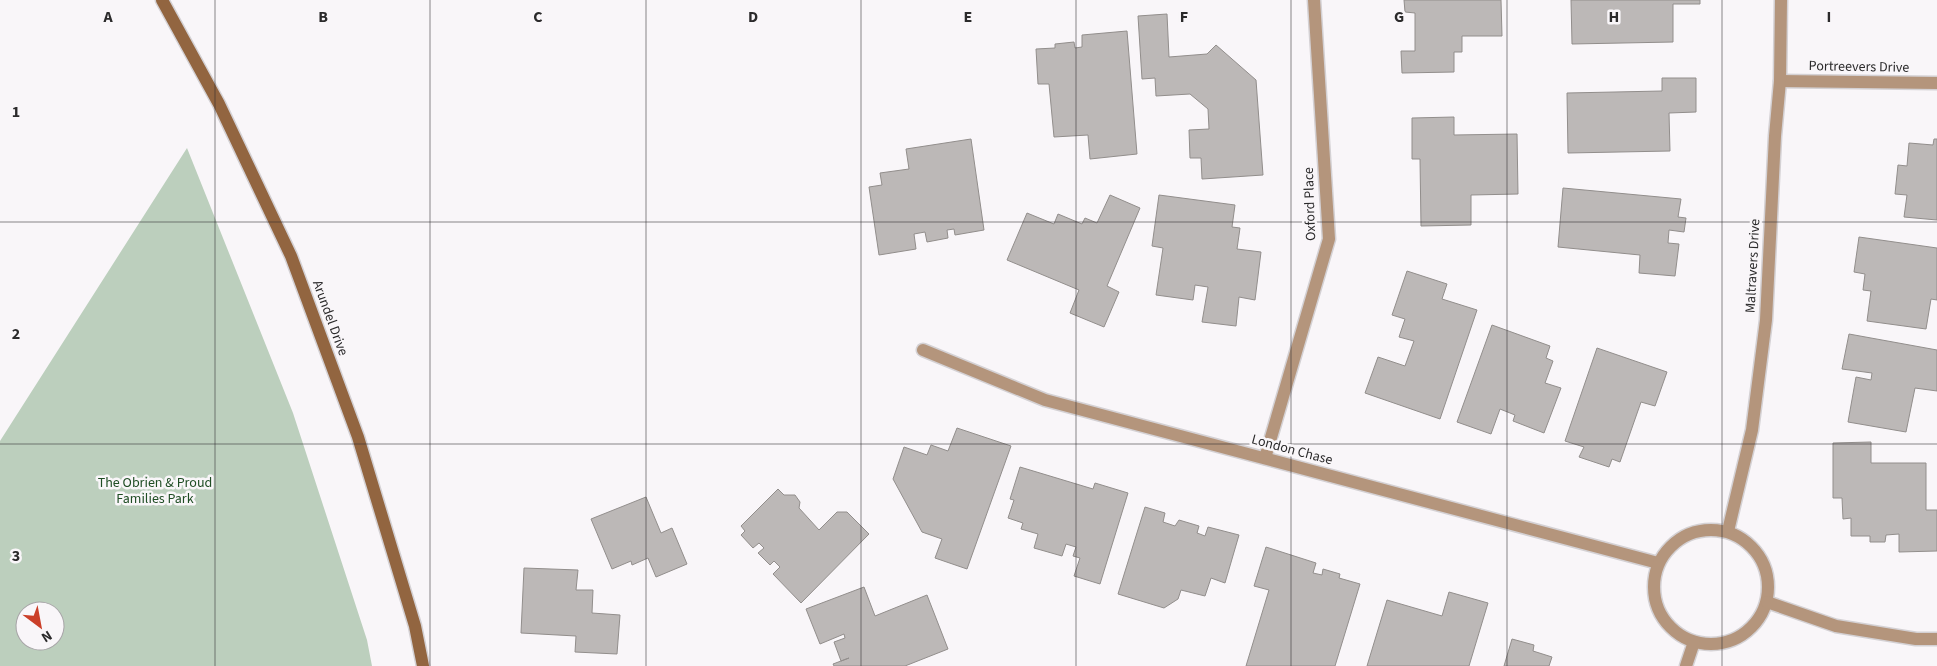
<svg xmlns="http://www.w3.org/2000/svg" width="1937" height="666" font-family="'Source Sans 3',sans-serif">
<rect width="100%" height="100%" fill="#f9f6f9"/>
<path fill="#bccfbd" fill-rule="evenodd" d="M 187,148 L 293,413 L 367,640 L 372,666 L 0,666 L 0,441 ZM 25,611 L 55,611 L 55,641 L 25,641 Z"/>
<g fill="#bcb8b7" stroke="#928e8c">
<path d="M 1404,0 L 1501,0 L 1502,36 L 1462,36 L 1462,52 L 1454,52 L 1454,72 L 1402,73 L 1401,51 L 1415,51 L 1415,13 L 1405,12 Z"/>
<path d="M 1571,0 L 1700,0 L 1700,4 L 1673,4 L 1673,42 L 1572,44 Z"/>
<path d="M 1167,14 L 1169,57 L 1207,54 L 1216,45 L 1256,80 L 1263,175 L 1202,179 L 1201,158 L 1190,158 L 1189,130 L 1209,129 L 1208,109 L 1190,94 L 1156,96 L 1155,78 L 1142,79 L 1138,16 Z"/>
<path d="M 1127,31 L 1137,154 L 1090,159 L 1088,135 L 1054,137 L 1049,84 L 1038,84 L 1036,49 L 1055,48 L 1055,44 L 1074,42 L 1075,48 L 1082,47 L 1082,35 Z"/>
<path d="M 1662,78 L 1696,78 L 1696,112 L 1669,113 L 1670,151 L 1568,153 L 1567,93 L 1662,91 Z"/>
<path d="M 1454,117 L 1454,135 L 1517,134 L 1518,194 L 1471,195 L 1471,225 L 1421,226 L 1420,159 L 1412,159 L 1412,118 Z"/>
<path d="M 971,139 L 984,230 L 955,235 L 954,229 L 947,230 L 948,238 L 927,242 L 925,232 L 914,234 L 916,249 L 879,255 L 869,187 L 882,185 L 880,173 L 909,169 L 906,149 Z"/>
<path d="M 1934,139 L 1937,139 L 1937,220 L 1904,217 L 1907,195 L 1895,194 L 1898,165 L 1907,166 L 1909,143 L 1933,145 Z"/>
<path d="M 1563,188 L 1681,199 L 1678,217 L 1686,218 L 1684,232 L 1669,230 L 1668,243 L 1679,244 L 1675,276 L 1639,273 L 1640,255 L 1558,247 Z"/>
<path d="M 1110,195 L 1140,208 L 1107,286 L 1119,292 L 1104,327 L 1070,313 L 1079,290 L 1007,260 L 1027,213 L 1054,224 L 1058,214 L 1082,224 L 1085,218 L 1097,223 Z"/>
<path d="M 1159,195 L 1235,205 L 1232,227 L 1240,228 L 1237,249 L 1261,252 L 1255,300 L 1239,297 L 1236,326 L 1202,322 L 1208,287 L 1195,285 L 1193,300 L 1156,295 L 1163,248 L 1152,246 Z"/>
<path d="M 1859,237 L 1937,248 L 1937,300 L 1931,299 L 1926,329 L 1867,321 L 1871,291 L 1863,290 L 1865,274 L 1854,272 Z"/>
<path d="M 1407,271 L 1447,284 L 1442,299 L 1477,310 L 1440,419 L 1365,393 L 1378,357 L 1405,366 L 1414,341 L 1399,337 L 1405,319 L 1392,315 Z"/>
<path d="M 1492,325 L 1550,346 L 1546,358 L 1553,361 L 1545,383 L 1561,388 L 1544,433 L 1513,421 L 1515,415 L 1500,409 L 1491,434 L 1457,422 Z"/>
<path d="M 1849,334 L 1937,350 L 1937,391 L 1915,388 L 1906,432 L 1848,422 L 1856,377 L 1871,380 L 1872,373 L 1842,369 Z"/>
<path d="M 1597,348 L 1667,372 L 1655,406 L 1641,402 L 1620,462 L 1612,459 L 1609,467 L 1579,457 L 1584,447 L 1565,441 Z"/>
<path d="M 957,428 L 1011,446 L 967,569 L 935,558 L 942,539 L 922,532 L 893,479 L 904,447 L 927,455 L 931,445 L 948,451 Z"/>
<path d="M 1871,442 L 1871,463 L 1926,463 L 1926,510 L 1937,510 L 1937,551 L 1899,552 L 1899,534 L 1886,535 L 1885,542 L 1870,542 L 1870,536 L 1851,536 L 1851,518 L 1843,519 L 1842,498 L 1833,498 L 1833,443 Z"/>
<path d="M 1020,467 L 1093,489 L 1095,483 L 1128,493 L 1100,584 L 1074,576 L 1080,558 L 1073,556 L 1076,547 L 1066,544 L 1062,556 L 1034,548 L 1038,534 L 1021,529 L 1023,523 L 1008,518 L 1014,500 L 1010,499 Z"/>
<path d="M 778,489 L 784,495 L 795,495 L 800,502 L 799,508 L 819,530 L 837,512 L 847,512 L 869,534 L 801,603 L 773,574 L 780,567 L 774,561 L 770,565 L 758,553 L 764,548 L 759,543 L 753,548 L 741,535 L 745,531 L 741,526 Z"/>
<path d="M 646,497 L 661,533 L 672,528 L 687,564 L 656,577 L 648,558 L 632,565 L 631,561 L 612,569 L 591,519 Z"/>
<path d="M 1145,507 L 1165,513 L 1163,522 L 1175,526 L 1179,520 L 1199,526 L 1197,533 L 1205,536 L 1208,527 L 1239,535 L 1225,583 L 1211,578 L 1205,596 L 1181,590 L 1178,599 L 1164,608 L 1118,594 Z"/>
<path d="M 1266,547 L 1316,563 L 1313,573 L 1322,575 L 1323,569 L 1340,574 L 1339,578 L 1360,584 L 1335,666 L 1246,666 L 1269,590 L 1254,586 Z"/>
<path d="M 524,568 L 578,570 L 576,590 L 593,590 L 592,613 L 620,615 L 617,654 L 575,652 L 576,636 L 521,633 Z"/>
<path d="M 864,587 L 875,616 L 927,595 L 948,649 L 905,666 L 834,666 L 833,664 L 849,658 L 841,661 L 834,642 L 845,638 L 844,634 L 820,644 L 806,609 Z"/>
<path d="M 1449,592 L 1488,603 L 1469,666 L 1367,666 L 1387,600 L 1442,616 Z"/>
<path d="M 1512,639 L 1534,645 L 1533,651 L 1552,657 L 1549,666 L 1504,666 Z"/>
</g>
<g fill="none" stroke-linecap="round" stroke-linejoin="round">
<g stroke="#d4d1d4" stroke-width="15">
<g id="minor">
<path d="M 1780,81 L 1937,83"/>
<path d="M 923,350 L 1045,400 L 1658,563"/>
<path d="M 1265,458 L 1329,239 L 1314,0"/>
<circle cx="1711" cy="587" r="57"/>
<path d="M 1728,531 L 1752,430 L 1766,320 L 1775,136 L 1780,81 L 1781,0"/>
<path d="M 1767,602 L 1836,626 L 1916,639 L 1937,639"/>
<path d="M 1686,666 L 1694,642"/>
</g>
</g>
<g stroke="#d4d1d4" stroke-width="15">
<path id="secondary" d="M 162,0 L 219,104 L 291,256 L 358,437 L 415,626 L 423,666"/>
</g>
<use href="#minor" stroke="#b4957c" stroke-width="12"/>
<use href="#secondary" stroke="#926540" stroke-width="12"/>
</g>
<path fill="none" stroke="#2b2a2b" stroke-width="1" stroke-opacity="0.55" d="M 215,0 L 215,666M 430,0 L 430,666M 646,0 L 646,666M 861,0 L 861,666M 1076,0 L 1076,666M 1291,0 L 1291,666M 1507,0 L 1507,666M 1722,0 L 1722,666M 0,222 L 1937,222M 0,444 L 1937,444"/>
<g text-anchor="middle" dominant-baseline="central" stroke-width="5" stroke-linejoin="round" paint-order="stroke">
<g font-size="14" fill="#2b2a2b" stroke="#f9f6f9">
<text transform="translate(1859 67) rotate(1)">Portreevers Drive</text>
<text transform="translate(1310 204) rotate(-92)">Oxford Place</text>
<text transform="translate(1753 266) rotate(-87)">Maltravers Drive</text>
<text transform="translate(330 318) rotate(70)">Arundel Drive</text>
<text transform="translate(1292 450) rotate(15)">London Chase</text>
</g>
<g font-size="14" fill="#1f4d24" stroke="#f9f6f9">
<text x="155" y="483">The Obrien &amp; Proud<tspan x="155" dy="16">Families Park</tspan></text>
</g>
</g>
<g font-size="16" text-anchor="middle" font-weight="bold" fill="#2b2a2b" stroke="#f9f6f9" stroke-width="5" stroke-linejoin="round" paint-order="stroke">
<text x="108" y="22">A</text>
<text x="323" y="22">B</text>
<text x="538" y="22">C</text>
<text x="753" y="22">D</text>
<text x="968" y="22">E</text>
<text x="1184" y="22">F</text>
<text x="1399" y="22">G</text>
<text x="1614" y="22">H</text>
<text x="1829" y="22">I</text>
<text x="16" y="117">1</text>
<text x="16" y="339">2</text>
<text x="16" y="561">3</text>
</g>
<g transform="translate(40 626) rotate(148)"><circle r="24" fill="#f9f6f9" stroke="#a7a4a7"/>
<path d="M0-4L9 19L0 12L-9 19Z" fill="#cb3f29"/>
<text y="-8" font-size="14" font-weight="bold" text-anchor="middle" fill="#2b2a2b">N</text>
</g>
</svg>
